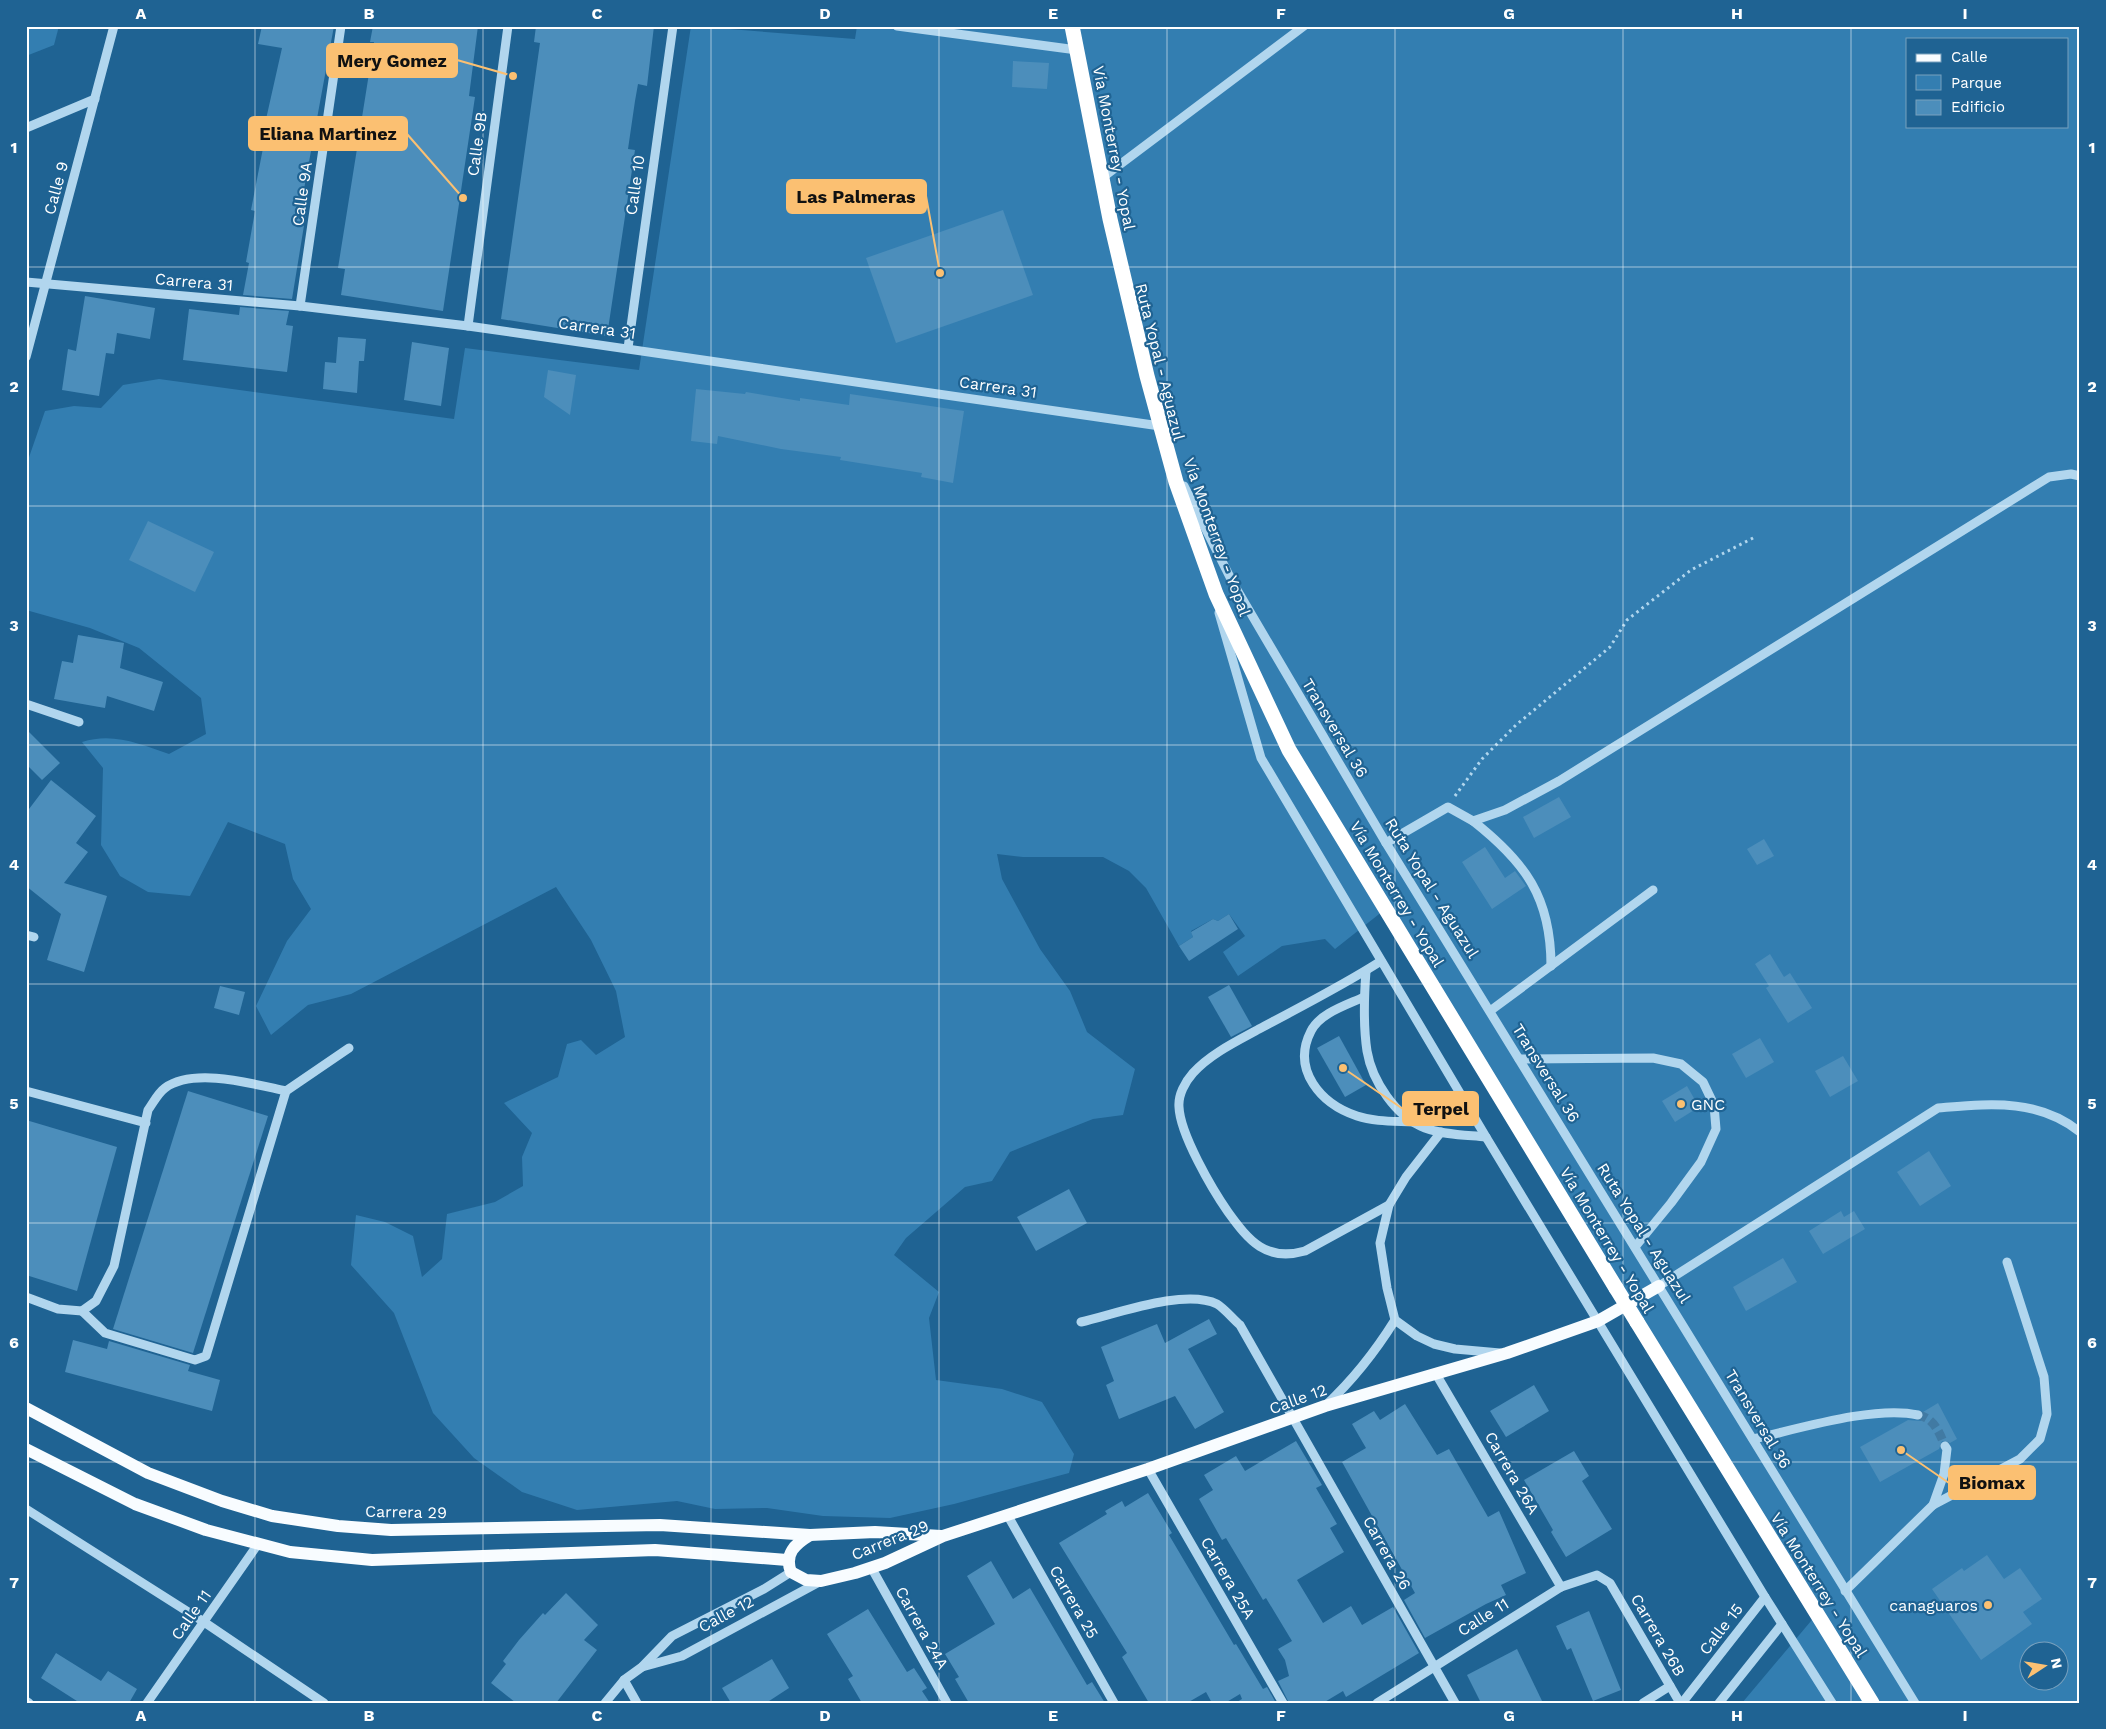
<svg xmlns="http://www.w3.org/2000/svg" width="2106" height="1729" font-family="'Work Sans',sans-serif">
<rect width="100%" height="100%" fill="#1f6393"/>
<g fill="#337eb1" fill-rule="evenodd">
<path d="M 26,26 L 59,26 L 54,45 L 26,56 Z"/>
<path d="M 691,26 L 855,39 L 857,26 L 2080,26 L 2080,1703 L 1742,1703 L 1816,1615 L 1383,911 L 1335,949 L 1325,939 L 1282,946 L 1238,976 L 1223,952 L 1245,936 L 1229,914 L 1218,921 L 1213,919 L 1191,931 L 1193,937 L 1179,946 L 1146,888 L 1129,871 L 1103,857 L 1023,857 L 997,854 L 1002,879 L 1040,949 L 1070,991 L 1087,1032 L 1135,1069 L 1123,1115 L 1093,1119 L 1010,1152 L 992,1181 L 965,1187 L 906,1238 L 894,1255 L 939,1292 L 929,1318 L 936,1380 L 1002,1389 L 1042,1402 L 1074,1454 L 1069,1473 L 954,1504 L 890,1518 L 823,1516 L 767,1508 L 715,1509 L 677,1501 L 577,1510 L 522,1492 L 474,1458 L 433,1413 L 394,1313 L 351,1265 L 356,1215 L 385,1222 L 413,1236 L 422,1277 L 442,1259 L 447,1214 L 495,1202 L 523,1186 L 522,1157 L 532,1133 L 504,1103 L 558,1077 L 567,1044 L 581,1040 L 596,1055 L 625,1037 L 616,991 L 591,940 L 556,887 L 351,994 L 308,1005 L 271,1035 L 256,1006 L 287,941 L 311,909 L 293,879 L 285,844 L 228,822 L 190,896 L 148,892 L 120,876 L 101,845 L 103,768 L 82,742 C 113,732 140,744 169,754 L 206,734 L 201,698 L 139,648 L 90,628 L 26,610 L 26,466 L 45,411 L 74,406 L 101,408 L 123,385 L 159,379 L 454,419 L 465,348 L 639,370 ZM 1907,39 L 2067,39 L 2067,126 L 1907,126 ZM 2028,1652 L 2058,1652 L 2058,1682 L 2028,1682 Z"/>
</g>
<g fill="#4c8ebb">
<path d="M 262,26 L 334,26 L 302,200 L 308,201 L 292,299 L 243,295 L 249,263 L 246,262 L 255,211 L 251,210 L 265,138 L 262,137 L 282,48 L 258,44 Z"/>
<path d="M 373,26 L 478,26 L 469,96 L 475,97 L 443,311 L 341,295 L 345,269 L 338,268 L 374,42 L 370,42 Z"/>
<path d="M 536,26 L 654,26 L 647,86 L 638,84 L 635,101 L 628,149 L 635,150 L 607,336 L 501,319 L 540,43 L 534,42 Z"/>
<path d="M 1013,61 L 1049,63 L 1047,89 L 1012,87 Z"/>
<path d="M 1003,210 L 1033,295 L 896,343 L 866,258 Z"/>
<path d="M 85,296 L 155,308 L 150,339 L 117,333 L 114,354 L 106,353 L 99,396 L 62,390 L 68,349 L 76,351 Z"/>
<path d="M 240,307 L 289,311 L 286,325 L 293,326 L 287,372 L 183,360 L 189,309 L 239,315 Z"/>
<path d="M 338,337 L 366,339 L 364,361 L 359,361 L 357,393 L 323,389 L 325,362 L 336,363 Z"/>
<path d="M 412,342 L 449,348 L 441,406 L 404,400 Z"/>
<path d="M 548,370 L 576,375 L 570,415 L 544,397 Z"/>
<path d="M 696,389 L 745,394 L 746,392 L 800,401 L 800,398 L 849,405 L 850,394 L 964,411 L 953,483 L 921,477 L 922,473 L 840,460 L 841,457 L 781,449 L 718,436 L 717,444 L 691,441 Z"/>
<path d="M 148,521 L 214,552 L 195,592 L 129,560 Z"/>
<path d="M 78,635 L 124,643 L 120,668 L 163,682 L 154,711 L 107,696 L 105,708 L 54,699 L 62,661 L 73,663 Z"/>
<path d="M 26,729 L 60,763 L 42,780 L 26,764 Z"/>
<path d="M 51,780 L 96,816 L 76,843 L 88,852 L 64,883 L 107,896 L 84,972 L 47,960 L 61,914 L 26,886 L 26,813 Z"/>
<path d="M 1559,797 L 1571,817 L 1534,838 L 1523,817 Z"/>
<path d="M 1764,839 L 1774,856 L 1757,865 L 1747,849 Z"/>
<path d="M 1485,847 L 1505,878 L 1515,871 L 1526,886 L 1492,909 L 1462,862 Z"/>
<path d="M 1229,914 L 1238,929 L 1189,961 L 1179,946 L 1193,937 L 1191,932 L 1213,919 L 1218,921 Z"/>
<path d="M 1770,954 L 1784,977 L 1790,973 L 1812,1008 L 1788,1023 L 1766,988 L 1769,986 L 1755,964 Z"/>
<path d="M 1229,985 L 1252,1026 L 1231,1037 L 1208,997 Z"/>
<path d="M 220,986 L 245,992 L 239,1015 L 214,1008 Z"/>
<path d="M 1339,1036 L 1366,1085 L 1345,1097 L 1317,1048 Z"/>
<path d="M 1760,1038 L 1774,1062 L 1746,1078 L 1732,1054 Z"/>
<path d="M 1843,1056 L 1858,1081 L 1830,1097 L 1815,1071 Z"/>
<path d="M 1687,1086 L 1699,1107 L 1675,1122 L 1662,1101 Z"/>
<path d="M 188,1091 L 268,1116 L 193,1353 L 113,1329 Z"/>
<path d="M 26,1120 L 117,1147 L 77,1291 L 26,1275 Z"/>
<path d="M 1929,1151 L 1951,1186 L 1920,1206 L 1897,1172 Z"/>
<path d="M 1069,1189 L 1087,1223 L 1036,1251 L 1017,1217 Z"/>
<path d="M 1841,1211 L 1844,1217 L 1854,1211 L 1865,1229 L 1823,1254 L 1809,1231 Z"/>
<path d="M 1783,1258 L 1797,1282 L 1746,1311 L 1733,1287 Z"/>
<path d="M 1209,1319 L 1217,1334 L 1188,1349 L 1224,1412 L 1195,1429 L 1175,1396 L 1119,1419 L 1106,1385 L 1114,1381 L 1101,1347 L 1157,1324 L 1165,1343 Z"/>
<path d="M 73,1340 L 107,1349 L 109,1341 L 190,1365 L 188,1371 L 220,1380 L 212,1411 L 65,1372 Z"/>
<path d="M 1534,1385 L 1549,1411 L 1506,1437 L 1490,1411 Z"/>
<path d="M 1938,1403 L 1957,1439 L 1950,1443 L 1942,1441 L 1939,1449 L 1880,1482 L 1860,1447 L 1908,1420 L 1921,1421 L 1924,1416 L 1923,1412 Z"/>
<path d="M 1405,1404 L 1437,1455 L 1449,1449 L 1488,1517 L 1499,1511 L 1526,1573 L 1501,1585 L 1506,1595 L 1486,1604 L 1425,1638 L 1404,1600 L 1415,1593 L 1342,1462 L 1366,1448 L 1352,1424 L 1374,1411 L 1380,1420 Z"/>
<path d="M 1296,1441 L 1322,1485 L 1316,1488 L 1337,1524 L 1330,1528 L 1344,1552 L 1297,1580 L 1323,1623 L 1351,1606 L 1362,1625 L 1393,1607 L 1419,1653 L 1346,1697 L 1343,1691 L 1323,1703 L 1289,1703 L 1278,1681 L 1289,1676 L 1285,1660 L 1278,1649 L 1292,1641 L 1266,1598 L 1263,1600 L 1226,1538 L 1222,1540 L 1199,1499 L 1213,1490 L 1204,1475 L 1236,1456 L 1245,1471 Z"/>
<path d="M 1574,1451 L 1589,1476 L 1582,1481 L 1612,1529 L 1566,1557 L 1551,1532 L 1553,1530 L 1524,1480 Z"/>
<path d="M 1148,1493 L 1172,1533 L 1169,1535 L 1234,1645 L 1236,1644 L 1263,1689 L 1267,1687 L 1276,1703 L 1235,1703 L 1242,1699 L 1240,1694 L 1225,1703 L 1212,1703 L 1206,1692 L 1187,1703 L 1149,1703 L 1122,1657 L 1127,1653 L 1059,1543 L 1107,1514 L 1105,1511 L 1122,1501 L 1125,1507 Z"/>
<path d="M 1987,1555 L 2004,1579 L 2020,1568 L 2042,1599 L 2023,1612 L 2032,1624 L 1981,1660 L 1932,1589 L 1962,1568 L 1964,1571 Z"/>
<path d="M 991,1561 L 1013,1599 L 1030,1588 L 1087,1685 L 1092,1682 L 1105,1703 L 969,1703 L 955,1679 L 959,1677 L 945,1654 L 995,1624 L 967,1576 Z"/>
<path d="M 566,1593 L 598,1625 L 584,1640 L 597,1650 L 556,1703 L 516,1703 L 491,1683 L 506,1664 L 503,1661 L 519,1640 L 543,1613 L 545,1615 Z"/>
<path d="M 868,1609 L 907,1672 L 914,1668 L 927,1688 L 922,1691 L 930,1703 L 862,1703 L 848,1679 L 853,1676 L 827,1634 Z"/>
<path d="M 1589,1611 L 1621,1690 L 1593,1701 L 1571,1648 L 1567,1650 L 1556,1626 Z"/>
<path d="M 1517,1649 L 1543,1703 L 1481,1703 L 1467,1675 Z"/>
<path d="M 56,1653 L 101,1681 L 108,1671 L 137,1689 L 129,1703 L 80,1703 L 41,1678 Z"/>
<path d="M 772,1659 L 789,1688 L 766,1703 L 731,1703 L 722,1688 Z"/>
</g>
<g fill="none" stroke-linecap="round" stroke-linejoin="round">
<path stroke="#417aa3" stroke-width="9" stroke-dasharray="9 4.5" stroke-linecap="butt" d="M 1918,1415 C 1934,1418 1939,1432 1945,1446"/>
<path stroke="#b1d6ee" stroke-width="3" stroke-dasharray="2.5 4" stroke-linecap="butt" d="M 1455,796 L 1482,759 L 1516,725 L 1610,647 L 1627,620 L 1691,570 L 1755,537"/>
<g stroke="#b1d6ee" stroke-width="9">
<path d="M 897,26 L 1077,50"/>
<path d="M 26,128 L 95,99"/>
<path d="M 1102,178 L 1304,26"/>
<path d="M 26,282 L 300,306 L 468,326 L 1160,426"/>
<path d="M 300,306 L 341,26"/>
<path d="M 468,326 L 508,26"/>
<path d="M 628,348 L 673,26"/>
<path d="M 26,357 L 114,26"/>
<path d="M 1184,486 L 1233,583 L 1386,843 L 1915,1703"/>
<path d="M 1219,613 L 1261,758 L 1486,1137 L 1765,1597 L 1832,1703"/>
<path d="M 26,704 L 79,722"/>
<path d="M 1473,821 C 1525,862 1551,897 1551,966"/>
<path d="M 1386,843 L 1448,807 L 1473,821 L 1505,810 L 1559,781 L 2049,477 L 2071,474 L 2080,476"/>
<path d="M 26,935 L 34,937"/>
<path d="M 1381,961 C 1342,986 1300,1007 1259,1029 C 1237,1041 1210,1054 1193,1073 C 1185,1082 1178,1095 1179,1107 C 1180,1134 1212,1189 1228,1212 C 1249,1241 1266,1262 1305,1251 L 1389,1205"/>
<path d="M 1366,971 C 1364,998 1363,1025 1367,1051 C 1372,1081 1396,1117 1425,1128 C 1444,1135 1466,1135 1486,1137"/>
<path d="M 1364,997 C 1347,1005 1320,1013 1311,1031 C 1291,1070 1321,1104 1357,1116 C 1375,1122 1394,1121 1414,1122"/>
<path d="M 1490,1011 L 1653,890"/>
<path d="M 1519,1059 L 1653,1058 L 1681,1064 L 1703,1082 L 1714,1105 L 1716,1129 L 1701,1162 L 1671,1203 L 1635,1247"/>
<path d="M 26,1091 L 146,1123"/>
<path d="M 1441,1132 L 1406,1177 L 1389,1205 L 1380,1243 L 1387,1288 L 1395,1320 L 1417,1336 L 1434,1344 L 1455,1349 L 1500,1353"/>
<path d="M 1659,1286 L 1938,1108 C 1989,1104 2037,1098 2080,1132"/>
<path d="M 26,1297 L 58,1309 L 82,1311 L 96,1301 L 114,1266 L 148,1110 C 153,1103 158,1093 165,1088 C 194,1067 253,1084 286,1091 L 349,1048"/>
<path d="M 82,1311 L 105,1333 L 195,1360 L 206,1356 L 286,1091"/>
<path d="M 1081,1322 C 1116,1314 1185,1288 1217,1304 C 1225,1309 1233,1319 1240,1325 L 1455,1703"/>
<path d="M 1436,1374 L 1561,1587"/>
<path d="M 1326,1405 C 1354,1379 1375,1352 1395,1320"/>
<path d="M 1753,1439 C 1798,1429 1875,1405 1918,1415"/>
<path d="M 1148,1469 L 1283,1703"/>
<path d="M 1933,1505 L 2020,1459 L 2040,1439 L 2047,1414 L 2044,1377 L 2007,1262"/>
<path d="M 26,1509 L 204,1622 L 324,1703"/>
<path d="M 1008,1516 L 1114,1703"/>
<path d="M 871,1567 L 947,1703"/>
<path d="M 1845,1591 L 1933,1505 L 1944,1474 L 1947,1449 L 1945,1446"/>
<path d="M 642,1667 L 682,1656 L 821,1581"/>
<path d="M 624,1680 L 637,1703"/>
<path d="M 26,1701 L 29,1703"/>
<path d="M 147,1703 L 258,1544"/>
<path d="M 605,1703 L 624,1680 L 642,1667 L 672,1636 L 764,1589 L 791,1572"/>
<path d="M 1377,1703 L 1561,1587 L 1597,1575 L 1610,1583 L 1680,1703"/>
<path d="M 1643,1703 L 1670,1686"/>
<path d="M 1682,1703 L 1765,1597"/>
<path d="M 1719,1703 L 1782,1624"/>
</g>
<g stroke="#f8fcff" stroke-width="12">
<path d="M 26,1408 L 148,1473 L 222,1501 L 272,1516 L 338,1526 L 391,1530 L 660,1525 L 810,1535 L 875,1532 L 941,1536"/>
<path d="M 26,1449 L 135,1504 L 206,1530 L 290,1552 L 372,1560 L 655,1550 L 787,1560"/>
<path d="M 810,1535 C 795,1544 784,1554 791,1572 L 806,1580 L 821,1581 L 855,1573 L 885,1563 L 943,1536 L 1148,1469 L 1325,1406 L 1507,1353 L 1598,1321 L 1659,1286"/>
</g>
<g stroke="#fff" stroke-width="15">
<path d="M 1072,26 L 1110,219 L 1147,376 L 1176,482 L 1216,594 L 1289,750 L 1616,1288"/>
<path d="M 1637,1322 L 1872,1703"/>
</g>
<path stroke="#fff" stroke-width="15" d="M 1616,1288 L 1637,1322"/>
</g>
<path fill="none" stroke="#fff" stroke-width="1" stroke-opacity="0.55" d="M 255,26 L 255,1703M 483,26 L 483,1703M 711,26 L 711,1703M 939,26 L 939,1703M 1167,26 L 1167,1703M 1395,26 L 1395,1703M 1623,26 L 1623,1703M 1851,26 L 1851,1703M 26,267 L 2080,267M 26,506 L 2080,506M 26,745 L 2080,745M 26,984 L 2080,984M 26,1223 L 2080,1223M 26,1462 L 2080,1462"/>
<g fill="#fbc072" stroke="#1f6393" stroke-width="2">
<circle cx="1681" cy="1104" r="5"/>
<circle cx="1988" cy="1605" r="5"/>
</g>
<g text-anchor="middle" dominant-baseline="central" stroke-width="4.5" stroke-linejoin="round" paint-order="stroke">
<g font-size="16" fill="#fff" stroke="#1f6393">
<text transform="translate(477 144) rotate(-82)">Calle 9B</text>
<text transform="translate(1114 148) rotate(79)">Vía Monterrey - Yopal</text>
<text transform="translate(635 185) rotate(-82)">Calle 10</text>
<text transform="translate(56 188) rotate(-75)">Calle 9</text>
<text transform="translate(302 194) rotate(-82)">Calle 9A</text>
<text transform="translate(194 282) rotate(5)">Carrera 31</text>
<text transform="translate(597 328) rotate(8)">Carrera 31</text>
<text transform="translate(1160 362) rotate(76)">Ruta Yopal - Aguazul</text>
<text transform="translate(998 387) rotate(8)">Carrera 31</text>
<text transform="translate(1217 537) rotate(70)">Vía Monterrey - Yopal</text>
<text transform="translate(1335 728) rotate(59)">Transversal 36</text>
<text transform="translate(1432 888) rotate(58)">Ruta Yopal - Aguazul</text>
<text transform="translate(1397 894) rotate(59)">Vía Monterrey - Yopal</text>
<text transform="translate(1546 1073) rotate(58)">Transversal 36</text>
<text transform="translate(1644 1233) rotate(58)">Ruta Yopal - Aguazul</text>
<text transform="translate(1607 1240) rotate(59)">Vía Monterrey - Yopal</text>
<text transform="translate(1298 1399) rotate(-20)">Calle 12</text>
<text transform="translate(1758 1419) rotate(59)">Transversal 36</text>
<text transform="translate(1512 1473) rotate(60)">Carrera 26A</text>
<text transform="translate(406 1512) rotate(1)">Carrera 29</text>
<text transform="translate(890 1540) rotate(-22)">Carrera 29</text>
<text transform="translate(1387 1553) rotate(61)">Carrera 26</text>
<text transform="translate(1228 1578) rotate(60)">Carrera 25A</text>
<text transform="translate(1819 1585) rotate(58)">Vía Monterrey - Yopal</text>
<text transform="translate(1074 1602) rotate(60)">Carrera 25</text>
<text transform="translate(726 1614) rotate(-28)">Calle 12</text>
<text transform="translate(191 1615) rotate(-55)">Calle 11</text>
<text transform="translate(1483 1617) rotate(-32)">Calle 11</text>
<text transform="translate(922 1628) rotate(61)">Carrera 24A</text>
<text transform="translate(1721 1629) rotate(-52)">Calle 15</text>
<text transform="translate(1658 1635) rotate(60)">Carrera 26B</text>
</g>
<g font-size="16" fill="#fff" stroke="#1f6393" text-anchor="start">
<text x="1691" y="1104">GNC</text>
<text x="1978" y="1605" text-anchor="end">canaguaros</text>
</g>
</g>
<path fill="none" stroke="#fbc072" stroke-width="2" d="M513 76L457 60M463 198L407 134M940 273L926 196M1343 1068L1403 1109M1901 1450L1949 1483"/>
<g fill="#fbc072" stroke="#1f6393" stroke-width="2">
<circle cx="513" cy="76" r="5"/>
<circle cx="463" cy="198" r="5"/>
<circle cx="940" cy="273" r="5"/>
<circle cx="1343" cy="1068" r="5"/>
<circle cx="1901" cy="1450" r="5"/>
</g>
<g fill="#fbc072" stroke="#fbc072" stroke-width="2">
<rect x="327" y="44" width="130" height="33" rx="5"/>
<rect x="249" y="117" width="158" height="33" rx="5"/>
<rect x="787" y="180" width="139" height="33" rx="5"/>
<rect x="1403" y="1092" width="75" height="33" rx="5"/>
<rect x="1949" y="1466" width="86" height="33" rx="5"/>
</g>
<g font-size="18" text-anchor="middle" font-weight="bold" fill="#111">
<text x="392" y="67">Mery Gomez</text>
<text x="328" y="140">Eliana Martinez</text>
<text x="856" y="203">Las Palmeras</text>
<text x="1441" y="1115">Terpel</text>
<text x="1992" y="1489">Biomax</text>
</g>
<rect width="2106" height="1729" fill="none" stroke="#1f6393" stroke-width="55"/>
<rect x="1906" y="38" width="162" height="90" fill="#1f6393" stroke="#79a1be"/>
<rect x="1916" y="54" width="25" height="8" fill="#f8fcff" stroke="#79a1be"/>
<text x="1951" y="62" font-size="15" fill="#ffffff">Calle</text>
<rect x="1916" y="75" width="25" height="15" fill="#337eb1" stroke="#79a1be"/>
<text x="1951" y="88" font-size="15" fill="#ffffff">Parque</text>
<rect x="1916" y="100" width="25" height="15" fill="#4c8ebb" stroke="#79a1be"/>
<text x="1951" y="112" font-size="15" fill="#ffffff">Edificio</text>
<g transform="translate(2044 1666) rotate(78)"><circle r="24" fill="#1f6393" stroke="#79a1be"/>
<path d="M0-4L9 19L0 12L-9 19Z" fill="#fbc072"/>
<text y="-8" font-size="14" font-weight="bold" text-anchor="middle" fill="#ffffff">N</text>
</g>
<rect x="28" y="28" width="2050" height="1674" fill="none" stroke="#fff" stroke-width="2"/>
<g font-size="16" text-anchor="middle" font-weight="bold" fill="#fff">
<text x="141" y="19">A</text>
<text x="369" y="19">B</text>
<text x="597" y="19">C</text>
<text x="825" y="19">D</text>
<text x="1053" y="19">E</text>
<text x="1281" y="19">F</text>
<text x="1509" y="19">G</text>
<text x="1737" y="19">H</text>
<text x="1965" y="19">I</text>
<text x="14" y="153">1</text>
<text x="2092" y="153">1</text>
<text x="14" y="392">2</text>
<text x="2092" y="392">2</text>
<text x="14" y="631">3</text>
<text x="2092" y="631">3</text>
<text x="14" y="870">4</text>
<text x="2092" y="870">4</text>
<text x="14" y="1109">5</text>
<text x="2092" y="1109">5</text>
<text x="14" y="1348">6</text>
<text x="2092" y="1348">6</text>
<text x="14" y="1588">7</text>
<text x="2092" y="1588">7</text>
<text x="141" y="1721">A</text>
<text x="369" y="1721">B</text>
<text x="597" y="1721">C</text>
<text x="825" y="1721">D</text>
<text x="1053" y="1721">E</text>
<text x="1281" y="1721">F</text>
<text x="1509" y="1721">G</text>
<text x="1737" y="1721">H</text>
<text x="1965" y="1721">I</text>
</g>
</svg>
